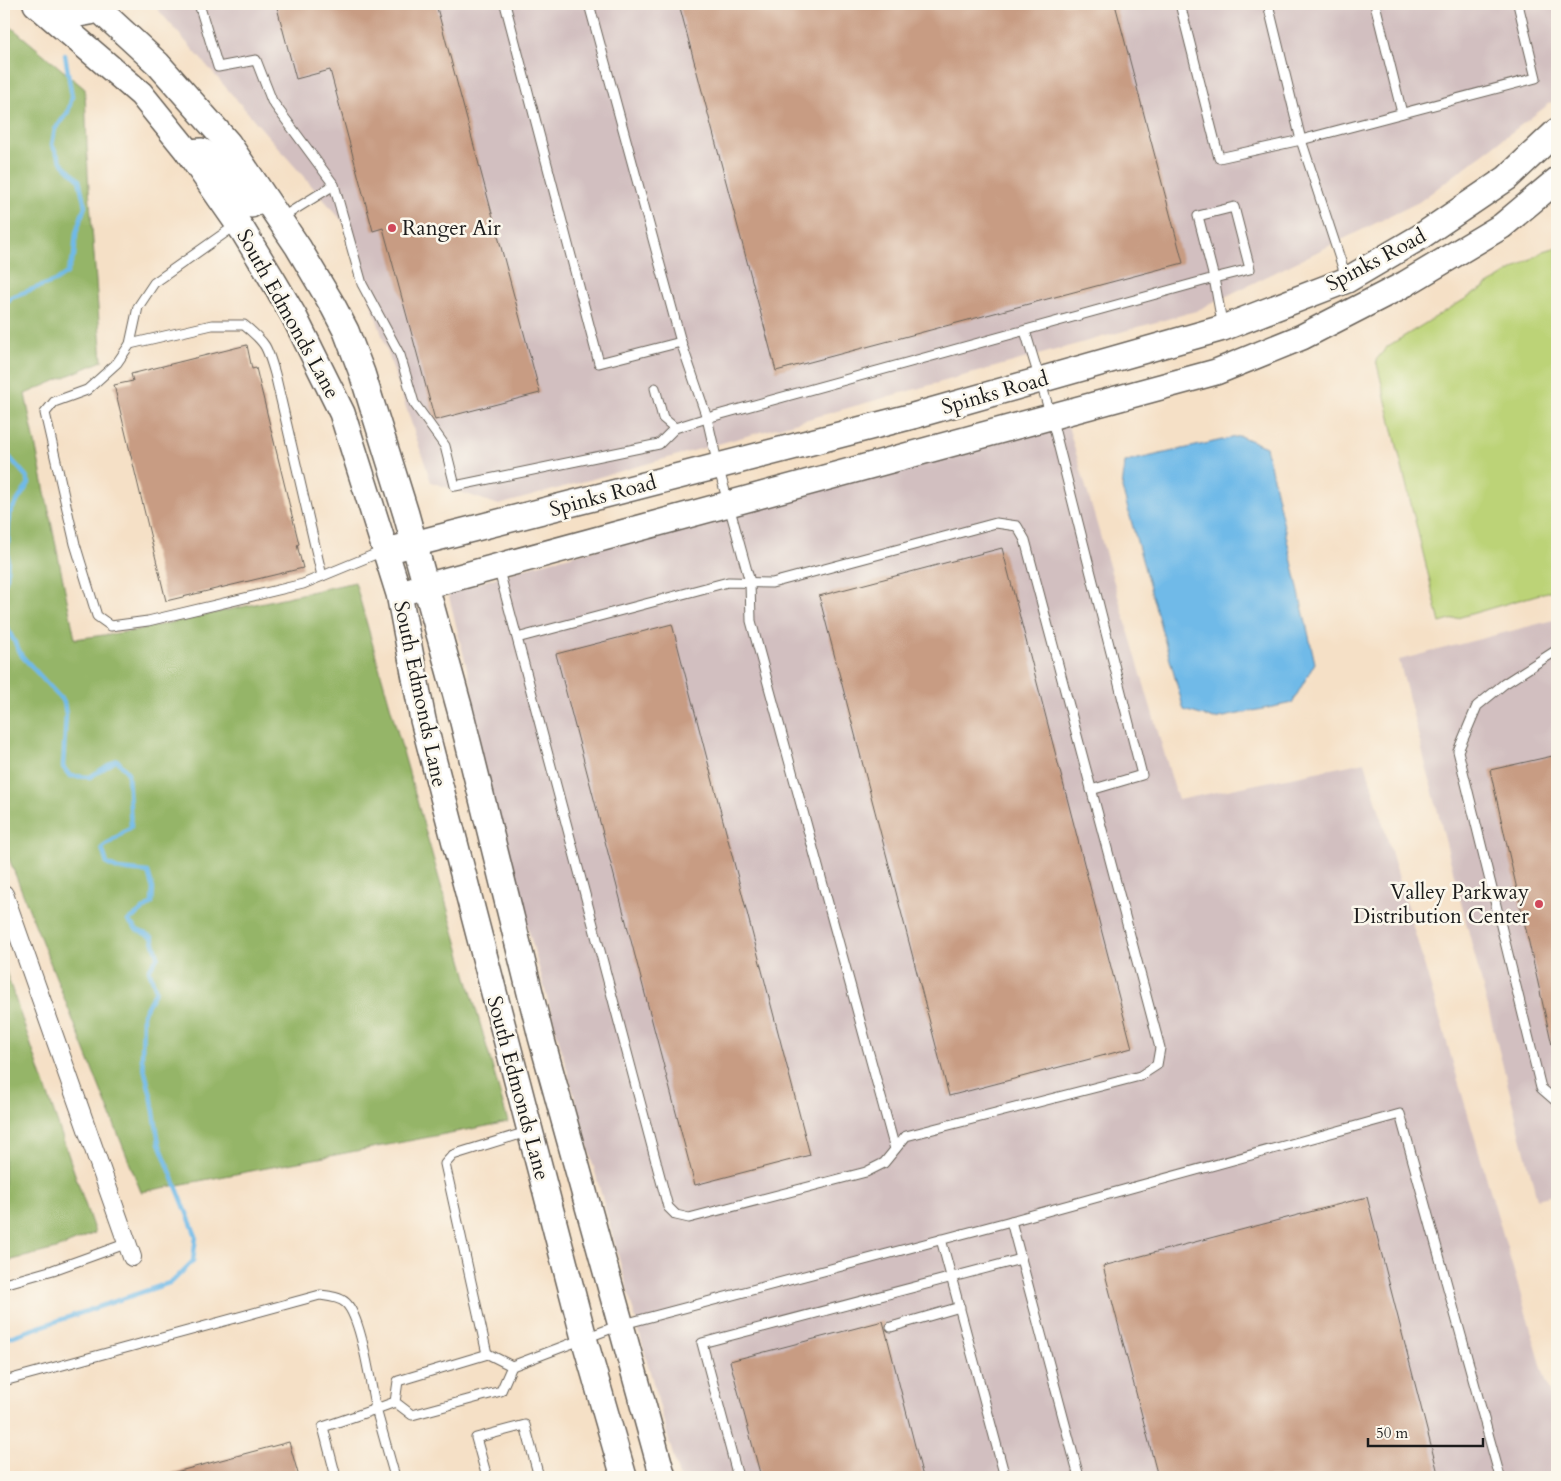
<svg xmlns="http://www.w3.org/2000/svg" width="1561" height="1481" font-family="Cardo,serif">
<rect width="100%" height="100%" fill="#fbf7ec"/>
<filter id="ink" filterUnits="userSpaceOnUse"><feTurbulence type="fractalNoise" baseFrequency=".02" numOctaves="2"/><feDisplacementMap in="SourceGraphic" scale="10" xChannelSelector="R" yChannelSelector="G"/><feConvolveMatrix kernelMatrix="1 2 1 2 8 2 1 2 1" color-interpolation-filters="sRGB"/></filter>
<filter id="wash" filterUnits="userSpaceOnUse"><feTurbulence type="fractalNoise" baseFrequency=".0096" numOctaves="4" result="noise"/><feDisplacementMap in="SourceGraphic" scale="20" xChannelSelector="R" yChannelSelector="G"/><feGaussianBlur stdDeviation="1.12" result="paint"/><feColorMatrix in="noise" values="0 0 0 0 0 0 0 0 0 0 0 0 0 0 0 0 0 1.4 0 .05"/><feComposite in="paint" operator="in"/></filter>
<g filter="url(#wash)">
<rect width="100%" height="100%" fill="#f5e0c6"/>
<g fill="#d2bfc0">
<path d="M 153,4 L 1557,4 L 1557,98 L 1419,202 L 1196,311 L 499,505 L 431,482 L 345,224 Z"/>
<path d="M 1068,426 L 1178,800 L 1365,762 L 1557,1419 L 1557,1477 L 679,1477 L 476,739 L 471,684 L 448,593 L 529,567 L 1031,433 Z"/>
<path d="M 1557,619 L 1557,1194 L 1537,1199 L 1399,660 Z"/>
</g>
<path fill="#bcd377" stroke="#6c784a" d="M 1557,247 L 1557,589 L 1440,623 L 1376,360 L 1388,346 L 1544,251 Z"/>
<g fill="#95b568" stroke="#586842">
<path d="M 4,21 L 85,89 L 88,175 L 102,361 L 25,394 L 75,639 L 133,631 L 355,582 L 508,1122 L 141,1192 L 4,846 Z"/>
<path d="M 4,966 L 95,1233 L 56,1249 L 4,1262 Z"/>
</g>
<path fill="#70bae8" stroke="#466b82" d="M 1240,436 L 1266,447 L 1315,663 L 1292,703 L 1214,719 L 1184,710 L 1122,488 L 1125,462 Z"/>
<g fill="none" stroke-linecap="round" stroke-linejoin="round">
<g stroke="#70bae8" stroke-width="4.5">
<path d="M 4,306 L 11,297 L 55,281 L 67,273 L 74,256 L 76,233 L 85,206 L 79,180 L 62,163 L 52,145 L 55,129 L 68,112 L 72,97 L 65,55"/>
<path d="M 4,393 L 4,451 L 26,476 L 29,483 L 9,514 L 7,577 L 4,585"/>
<path d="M 4,622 L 22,656 L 64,702 L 66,715 L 63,767 L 70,776 L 90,777 L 117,760 L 128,773 L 131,827 L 102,848 L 107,864 L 118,869 L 148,872 L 153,889 L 152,903 L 128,921 L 137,930 L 152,937 L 158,956 L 149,970 L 156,990 L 143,1014 L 142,1060 L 152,1100 L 159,1143 L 196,1236 L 193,1261 L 172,1282 L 4,1339"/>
</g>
</g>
<g id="blocks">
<g fill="#c89c83">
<path d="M 276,4 L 436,4 L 540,393 L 435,420 L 383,228 L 373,231 L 330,70 L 296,79 Z"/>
<path d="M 679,4 L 1115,4 L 1183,263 L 776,371 Z"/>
<path d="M 247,345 L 252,369 L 256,368 L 299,544 L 297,545 L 303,568 L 166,601 L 114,385 L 133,381 L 131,374 Z"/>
<path d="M 1002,548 L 1132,1048 L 949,1096 L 819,596 Z"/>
<path d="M 672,624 L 810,1155 L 695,1185 L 556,654 Z"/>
<path d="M 1557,755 L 1557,1045 L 1552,1045 L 1490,770 Z"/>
<path d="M 1367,1197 L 1439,1477 L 1158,1477 L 1103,1266 Z"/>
<path d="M 883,1321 L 923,1477 L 761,1477 L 730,1361 Z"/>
<path d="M 289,1442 L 299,1477 L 173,1477 L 172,1473 Z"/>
</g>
</g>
</g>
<g filter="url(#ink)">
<use href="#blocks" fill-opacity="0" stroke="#686158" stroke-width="1"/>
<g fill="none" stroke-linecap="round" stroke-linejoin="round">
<g stroke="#686158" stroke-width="11">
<g id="service">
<path d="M 199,4 L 218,67 L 256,60 L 272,101 L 334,185 L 362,284 L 400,355 L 414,403 L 445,446 L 455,486 L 659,444 L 675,428 L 707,418 L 718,466 L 750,582 L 751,621 L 895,1149"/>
<path d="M 505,4 L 599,363 L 681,342 L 707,418 L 1214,278 L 1250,269 L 1234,207 L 1198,216 L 1214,278 L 1223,328"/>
<path d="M 589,4 L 681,342"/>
<path d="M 1180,4 L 1219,158 L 1301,140 L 1346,277"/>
<path d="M 1268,4 L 1301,140 L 1536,78 L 1518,4"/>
<path d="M 1375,4 L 1402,113"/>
<path d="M 281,218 L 334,185"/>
<path d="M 236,225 L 154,283 L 138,307 L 130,344 L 117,363 L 87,390 L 54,402 L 45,413 L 75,544 L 97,616 L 111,626 L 148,621 L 303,584 L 383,551"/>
<path d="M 1025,331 L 1051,416 L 1142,775 L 1091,790"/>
<path d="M 130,344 L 212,325 L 244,325 C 266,343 267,346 275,374 L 322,576"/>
<path d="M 655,388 L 663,418 L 675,428"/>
<path d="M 498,567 L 517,638 L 668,1207 L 676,1215 L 689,1218 L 866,1172 L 884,1163 L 906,1136 L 1140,1076 L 1157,1065 L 1160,1048 L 1025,540 L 1017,526 L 996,523 L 772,583 L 728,582 L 517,638"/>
<path d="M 1557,650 L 1504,684 L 1477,706 L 1458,751 L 1541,1088 L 1557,1102"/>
<path d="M 1011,1221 L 1079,1477"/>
<path d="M 941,1239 L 1005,1477"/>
<path d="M 4,1284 L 53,1270 L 128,1243"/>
<path d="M 891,1327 L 960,1307"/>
<path d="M 487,1354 L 445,1164 L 453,1155 L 459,1153 L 530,1131"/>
<path d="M 488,1354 L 512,1366 L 501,1391 L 412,1415 L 395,1402 L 398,1381 Z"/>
<path d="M 512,1366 L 620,1325 L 1011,1221 L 1400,1114 L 1500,1477"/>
<path d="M 4,1381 L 320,1295 C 328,1296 340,1297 346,1303 C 362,1319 370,1384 376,1409 L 395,1402"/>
<path d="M 336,1477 L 323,1427 L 376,1409 L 395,1477"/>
<path d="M 487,1477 L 476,1438 L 525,1425 L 539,1477"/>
<path d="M 738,1477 L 702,1343 L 1021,1259"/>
</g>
</g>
<g stroke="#686158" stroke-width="20">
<path id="minor" d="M 4,894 L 132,1257"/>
</g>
<g stroke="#686158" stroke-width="28">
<g id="secondary">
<path d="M 36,4 L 141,94 L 188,152 L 243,231 L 274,282 L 294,316 L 342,413 L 399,594 L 423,720 L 584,1338 L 624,1477"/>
<path d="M 65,4 L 79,14 L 90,12 L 98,8"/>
<path d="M 93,4 L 158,64 L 228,143 L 298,247 L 333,306 L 346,331 L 362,373 L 406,514 L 460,710 L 541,1037 L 663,1477"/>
<path d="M 188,152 L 202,151 C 222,167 236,185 251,205"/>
<path d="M 398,548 L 913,416 L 1223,328 L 1347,280 L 1420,237 L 1507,178 L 1557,131"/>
<path d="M 411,590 L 1216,372 L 1302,337 L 1405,284 L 1502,226 L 1557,180"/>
</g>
</g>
<use href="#service" stroke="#fff" stroke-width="9"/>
<use href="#minor" stroke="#fff" stroke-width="18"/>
<use href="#secondary" stroke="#fff" stroke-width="25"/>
</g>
</g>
<g fill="#d1495b" stroke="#fbf7ec" stroke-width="2">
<circle cx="392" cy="228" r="5"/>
<circle cx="1539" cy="904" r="5"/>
</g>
<g text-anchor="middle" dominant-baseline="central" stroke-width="5" stroke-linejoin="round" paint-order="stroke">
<g font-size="21" fill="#1c1c1c" stroke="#fbf7ec" text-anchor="start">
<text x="402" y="228">Ranger Air</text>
<text x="1529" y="892" text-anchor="end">Valley Parkway<tspan x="1529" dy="24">Distribution Center</tspan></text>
</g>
<g font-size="21" fill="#1c1c1c" stroke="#fbf7ec">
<text transform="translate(1376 260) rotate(-28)">Spinks Road</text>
<text transform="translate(288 314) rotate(61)">South Edmonds Lane</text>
<text transform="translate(995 393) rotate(-16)">Spinks Road</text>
<text transform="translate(603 496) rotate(-15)">Spinks Road</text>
<text transform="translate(420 694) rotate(78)">South Edmonds Lane</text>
<text transform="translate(518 1088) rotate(75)">South Edmonds Lane</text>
</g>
</g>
<rect width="1561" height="1481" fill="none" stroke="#fbf7ec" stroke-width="20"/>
<path d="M1368 1438v8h115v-8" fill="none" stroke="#1c1c1c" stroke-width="2.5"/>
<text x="1376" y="1438" font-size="15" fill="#1c1c1c" stroke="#fbf7ec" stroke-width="4" paint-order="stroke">50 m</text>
</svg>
